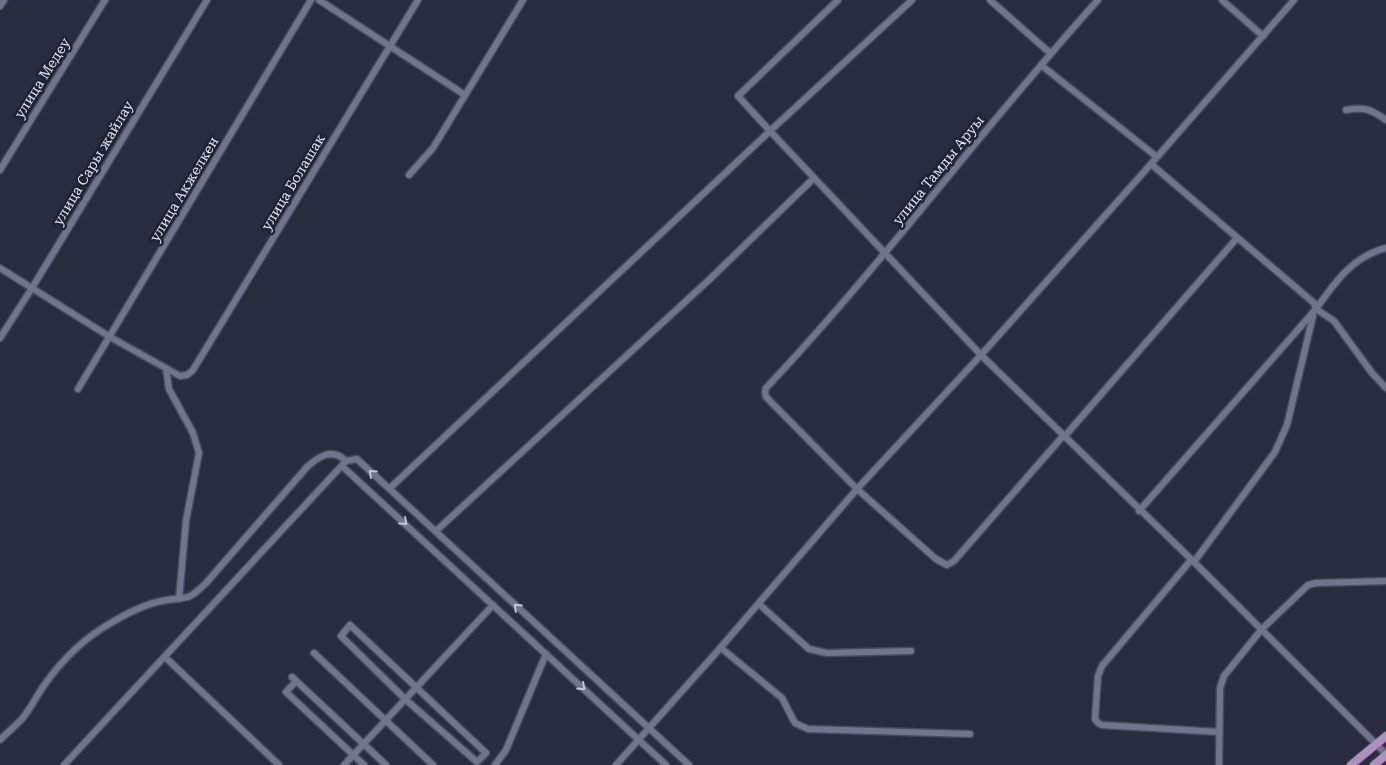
<svg xmlns="http://www.w3.org/2000/svg" width="1386" height="765" font-family="'Roboto Serif',serif">
<rect width="100%" height="100%" fill="#292b3f"/>
<g fill="none" stroke-linecap="round" stroke-linejoin="round">
<g stroke="#48495a" stroke-width="9">
<g id="minor">
<path d="M 319,0 L 465,95"/>
<path d="M 838,0 L 738,96 L 770,131 L 912,0"/>
<path d="M 990,0 L 1050,53"/>
<path d="M 1222,0 L 1263,36"/>
<path d="M 0,6 L 4,0"/>
<path d="M 1041,65 L 1157,157"/>
<path d="M 1346,110 C 1364,107 1371,109 1386,120"/>
<path d="M 0,170 L 105,0"/>
<path d="M 409,175 L 433,148 L 523,0"/>
<path d="M 1386,248 C 1352,257 1336,281 1316,309 L 1334,321 L 1372,373 L 1386,388"/>
<path d="M 0,268 L 110,337 L 180,376 L 187,375 L 193,370 L 418,0"/>
<path d="M 0,338 L 32,288 L 207,0"/>
<path d="M 166,368 L 169,389 L 193,433 L 199,453 L 186,521 L 179,599"/>
<path d="M 78,389 L 311,0"/>
<path d="M 1063,436 L 954,561 L 947,565 L 936,559 L 857,489 L 766,397 L 765,392 L 766,388 C 883,264 984,126 1098,0"/>
<path d="M 1064,437 L 1237,238"/>
<path d="M 342,466 L 666,765"/>
<path d="M 390,488 L 770,131 L 981,355 L 1194,562 L 1386,754"/>
<path d="M 1139,511 L 1316,309 L 1314,303 L 1151,164"/>
<path d="M 436,531 L 711,278 L 814,178"/>
<path d="M 1191,560 L 1102,666 L 1098,676 L 1095,719 L 1098,723 L 1102,725 L 1219,732"/>
<path d="M 1194,562 L 1275,452 L 1287,425 L 1313,316"/>
<path d="M 759,604 L 809,649 L 827,653 L 911,651"/>
<path d="M 350,625 L 486,753 L 477,762 L 405,699 L 341,636 Z"/>
<path d="M 721,648 L 782,698 L 795,723 L 808,729 L 970,734"/>
<path d="M 314,653 L 433,765"/>
<path d="M 165,657 L 279,765"/>
<path d="M 292,677 L 386,765"/>
<path d="M 296,681 L 286,692 L 364,765"/>
<path d="M 0,740 C 7,733 15,726 22,719 C 31,708 37,695 45,684 C 62,660 85,638 109,624 C 124,615 145,604 162,601 C 187,595 185,604 206,583 L 307,467 C 318,457 332,447 346,461"/>
<path d="M 64,765 L 346,461 L 357,459 L 689,765"/>
<path d="M 344,765 L 493,605"/>
<path d="M 495,765 L 506,750 L 546,654"/>
<path d="M 616,765 L 715,654 L 857,489 L 981,355 L 1151,164 L 1294,0"/>
<path d="M 1219,765 L 1220,688 L 1224,676 L 1261,630 L 1308,585 L 1316,583 L 1386,581"/>
</g>
</g>
<g stroke="#48495a" stroke-width="10">
<g id="major">
<path d="M 1351,765 L 1386,736"/>
<path d="M 1374,765 L 1386,755"/>
</g>
</g>
<use href="#minor" stroke="#71748c" stroke-width="6"/>
<use href="#major" stroke="#ad90c0" stroke-width="8"/>
</g>
<defs><path id="oneway-chevron" d="M-2-3.5L2.5 0L-2 3.5" fill="none" stroke-width="1.6" stroke-linecap="round" stroke-linejoin="round" transform="scale(1.25)"/></defs>
<g stroke="#c5c7d7">
<use href="#oneway-chevron" transform="translate(372 473) rotate(-138)"/>
<use href="#oneway-chevron" transform="translate(404 522) rotate(42)"/>
<use href="#oneway-chevron" transform="translate(517 607) rotate(-137)"/>
<use href="#oneway-chevron" transform="translate(582 687) rotate(43)"/>
</g>
<g text-anchor="middle" dominant-baseline="central" stroke-width="5" stroke-linejoin="round" paint-order="stroke">
<g font-size="14" fill="#e1e3f0" stroke="#1f2134">
<text transform="translate(42 78) rotate(-58)">улица Медеу</text>
<text transform="translate(93 163) rotate(-59)">улица Сары жайлау</text>
<text transform="translate(938 170) rotate(-51)">улица Тамды Аруы</text>
<text transform="translate(293 182) rotate(-59)">улица Болашак</text>
<text transform="translate(184 189) rotate(-59)">улица Акжелкен</text>
</g>
</g>
</svg>
